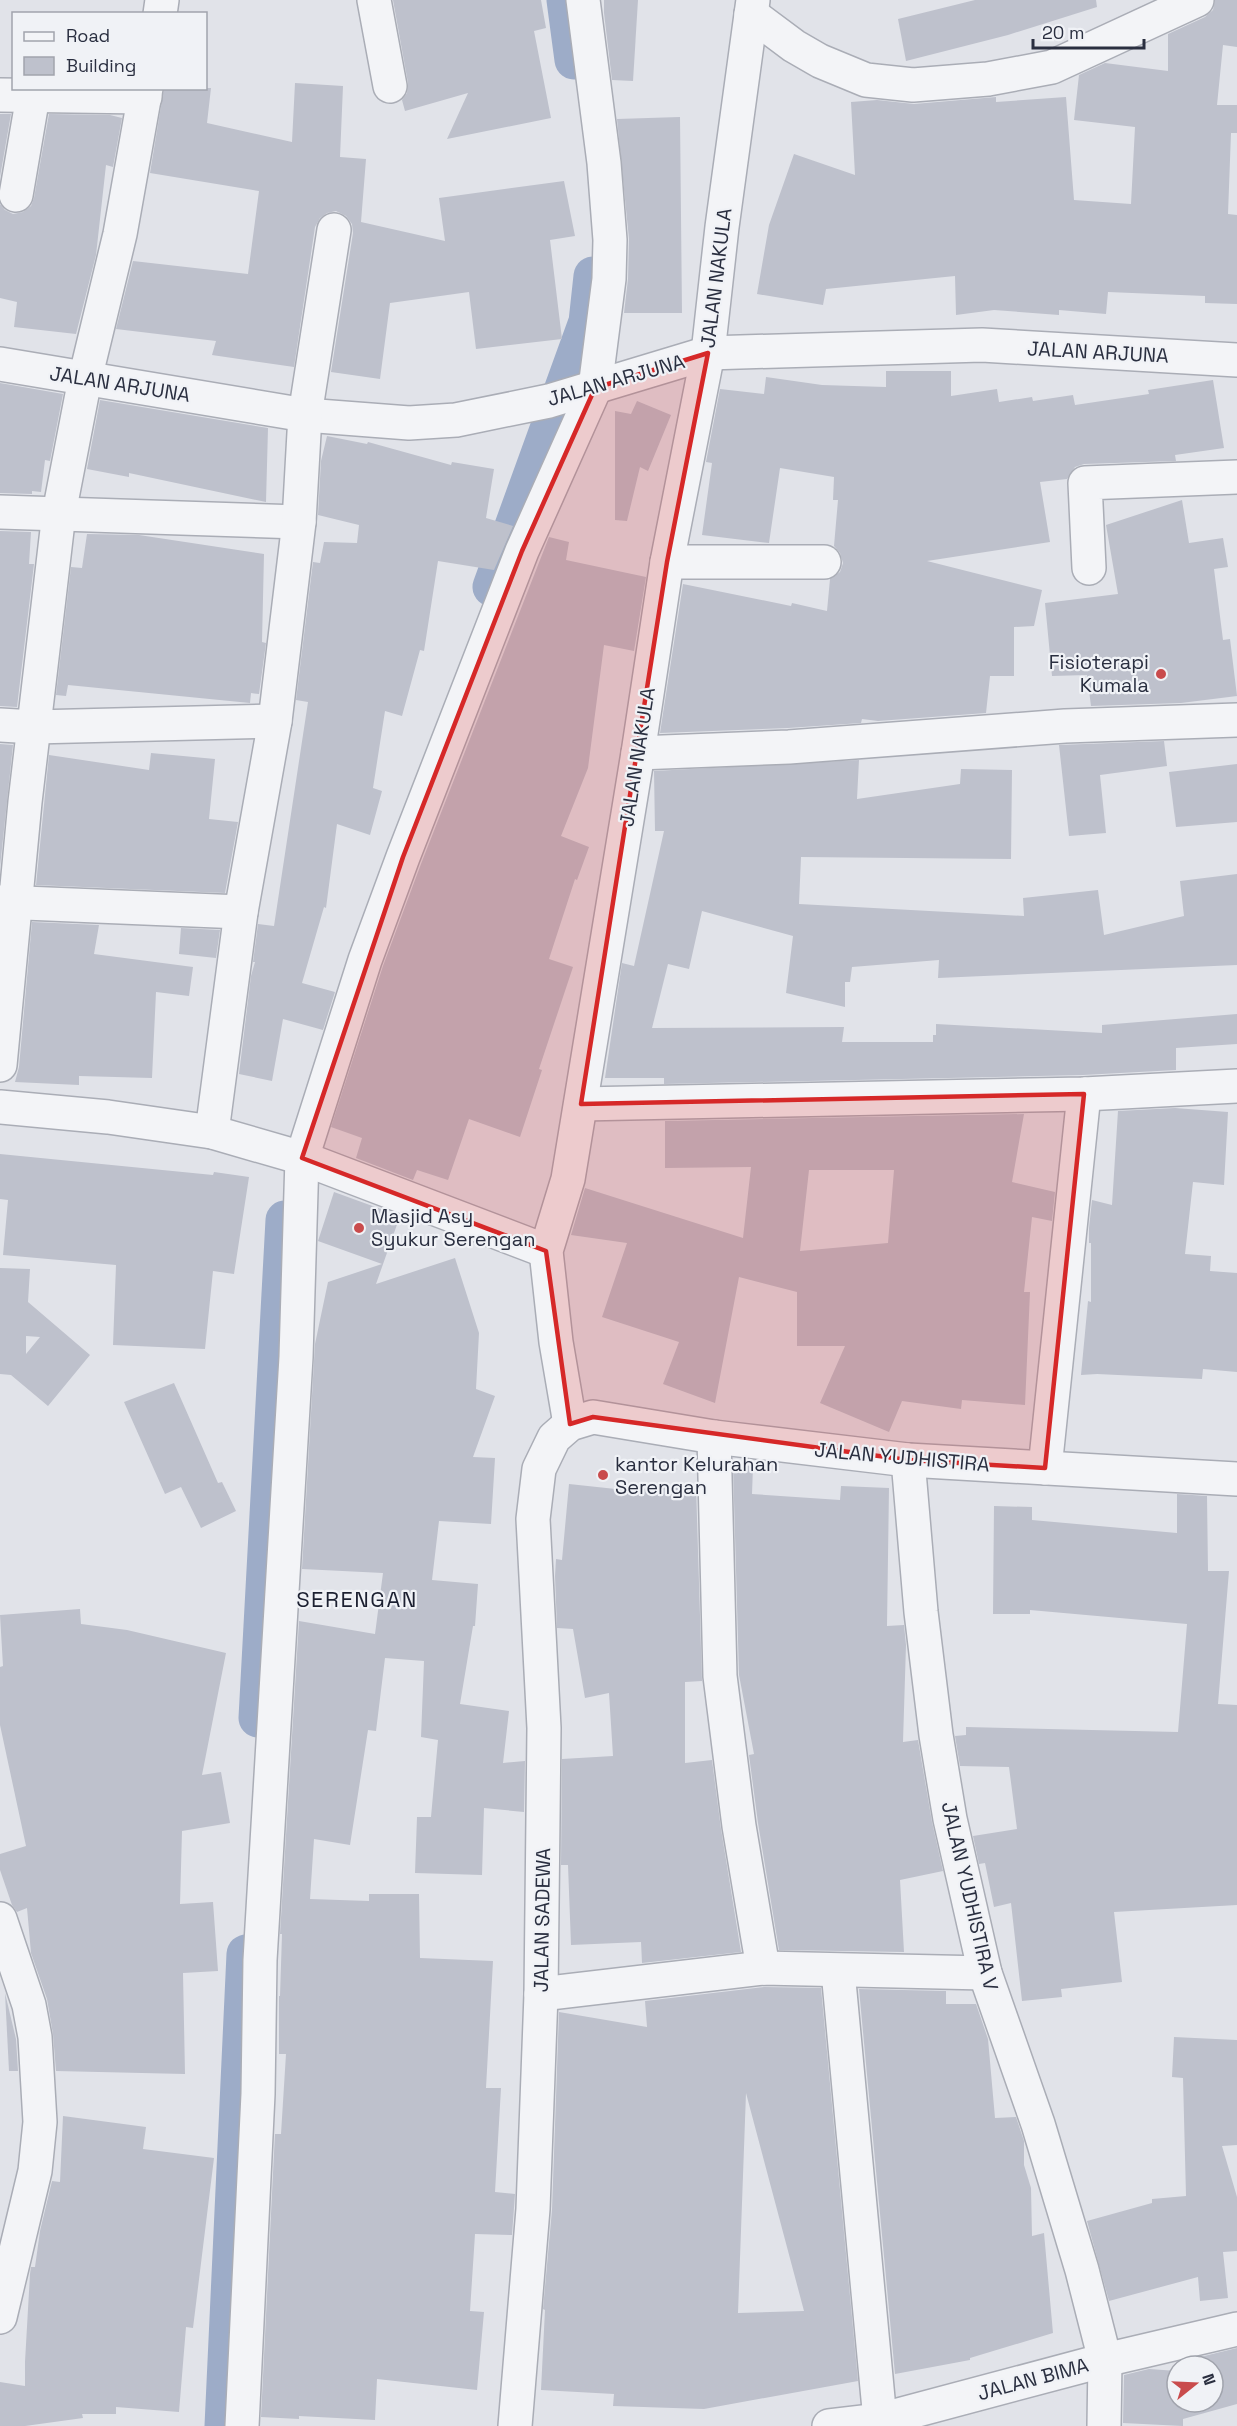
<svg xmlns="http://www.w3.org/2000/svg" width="1237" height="2426" font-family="'Space Grotesk',sans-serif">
<rect width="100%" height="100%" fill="#e1e3e9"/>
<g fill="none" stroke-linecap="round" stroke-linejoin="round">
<g stroke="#9dacc8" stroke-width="39">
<path d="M 566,0 L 574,60"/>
<path d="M 492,587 L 588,322 L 593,276"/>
<path d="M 258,1718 L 285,1220"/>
<path d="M 224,2426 L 246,1954"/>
</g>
</g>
<g fill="#bec1cc" fill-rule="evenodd">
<path d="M 393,0 L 541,0 L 546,28 L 534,31 L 551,118 L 447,139 L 468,93 L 405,111 L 402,100 L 407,93 L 408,83 Z"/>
<path d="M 604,0 L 638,0 L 633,81 L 612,80 L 604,13 Z"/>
<path d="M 975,0 L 1096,0 L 1097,7 L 1008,35 L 906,61 L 898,19 Z"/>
<path d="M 1215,0 L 1237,0 L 1237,47 L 1223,45 L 1217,105 L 1237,105 L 1237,133 L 1231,133 L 1228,214 L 1237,215 L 1237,304 L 1205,303 L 1205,296 L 1108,292 L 1106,314 L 1059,310 L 1059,315 L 994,310 L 956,315 L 955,276 L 826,289 L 823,305 L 757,294 L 769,225 L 794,154 L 855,175 L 851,102 L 877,100 L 914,104 L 996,97 L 996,102 L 1066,97 L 1074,200 L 1131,204 L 1135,127 L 1074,120 L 1079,75 L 1105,63 L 1168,71 L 1168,34 L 1205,17 L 1213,10 Z"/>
<path d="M 295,83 L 343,86 L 340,157 L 366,159 L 361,222 L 445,241 L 439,198 L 564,181 L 575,236 L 550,240 L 562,339 L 476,349 L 469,292 L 390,303 L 380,379 L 331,372 L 353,233 L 352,224 L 346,216 L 336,211 L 327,213 L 320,218 L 315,227 L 294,367 L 212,355 L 216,341 L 116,329 L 133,261 L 248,274 L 259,191 L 150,173 L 164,88 L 211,88 L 207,123 L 292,142 Z"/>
<path d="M 0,114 L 11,114 L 0,177 Z"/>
<path d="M 49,114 L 110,115 L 122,118 L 113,167 L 106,165 L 96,255 L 76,334 L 14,327 L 17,302 L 0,298 L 0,204 L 5,210 L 13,214 L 23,212 L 31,206 L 34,198 Z"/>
<path d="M 680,117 L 682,313 L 624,313 L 628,279 L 629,239 L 617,119 Z"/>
<path d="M 886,371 L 951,371 L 951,396 L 997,389 L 999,402 L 1032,397 L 1033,401 L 1073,395 L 1075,405 L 1149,394 L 1148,390 L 1213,380 L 1224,448 L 1175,455 L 1176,461 L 1084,464 L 1075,467 L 1067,479 L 1040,482 L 1050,542 L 927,561 L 1042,590 L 1034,626 L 1014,627 L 1014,676 L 990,676 L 986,713 L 878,721 L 862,719 L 861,723 L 788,728 L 660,733 L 683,584 L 791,606 L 792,603 L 827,611 L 830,579 L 840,572 L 843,563 L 840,553 L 834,546 L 838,500 L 833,500 L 834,477 L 780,468 L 769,543 L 702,535 L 712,463 L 706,462 L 720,389 L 764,394 L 766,377 L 822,385 L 886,387 Z"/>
<path d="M 0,383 L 63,394 L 50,461 L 45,460 L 41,492 L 32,491 L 32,494 L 0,493 Z"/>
<path d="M 100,400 L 268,428 L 266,502 L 129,473 L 129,477 L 87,469 Z"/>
<path d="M 637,401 L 671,415 L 648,471 L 640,467 L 627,521 L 615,520 L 615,411 L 631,414 Z"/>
<path d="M 327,436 L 367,444 L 368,442 L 451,465 L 452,462 L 494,469 L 486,518 L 513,526 L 494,570 L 438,561 L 424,651 L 420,650 L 402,716 L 385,711 L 373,788 L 382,791 L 370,835 L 337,824 L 326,908 L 324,907 L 302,983 L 335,992 L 323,1030 L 283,1019 L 272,1081 L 239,1074 L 251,976 L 255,962 L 253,962 L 258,924 L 274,926 L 308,702 L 296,700 L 313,562 L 320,563 L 324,542 L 357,543 L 359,525 L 318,515 L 321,461 Z"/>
<path d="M 1182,500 L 1189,543 L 1223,538 L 1228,567 L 1214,569 L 1223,640 L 1230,639 L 1237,696 L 1181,703 L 1091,706 L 1087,675 L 1052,676 L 1045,603 L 1118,594 L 1106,525 Z"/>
<path d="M 0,531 L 31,532 L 29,564 L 34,564 L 17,707 L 0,706 Z"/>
<path d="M 87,534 L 139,535 L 264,554 L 262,642 L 266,643 L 259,694 L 251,693 L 250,703 L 68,685 L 66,696 L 56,695 L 71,567 L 82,568 Z"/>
<path d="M 549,537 L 569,542 L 566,560 L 646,577 L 634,651 L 604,645 L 588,768 L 561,836 L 589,847 L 577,880 L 575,879 L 549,959 L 573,967 L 539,1069 L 542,1070 L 520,1137 L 469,1119 L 448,1180 L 417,1170 L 413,1180 L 356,1158 L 362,1138 L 331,1127 L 383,966 L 421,864 Z"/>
<path d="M 1164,741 L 1167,766 L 1100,775 L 1106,833 L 1069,836 L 1059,745 Z"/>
<path d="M 0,744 L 13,745 L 0,867 Z"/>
<path d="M 151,753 L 215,759 L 209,819 L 238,822 L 225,893 L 36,885 L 49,755 L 149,770 Z"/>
<path d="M 859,760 L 857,799 L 960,784 L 961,769 L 1012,770 L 1011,859 L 801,857 L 799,904 L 1024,916 L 1023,898 L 1098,890 L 1104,935 L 1184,916 L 1180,881 L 1237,874 L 1237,965 L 938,978 L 939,960 L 852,967 L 850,982 L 845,982 L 845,1007 L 786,993 L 793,936 L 702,911 L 689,969 L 668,964 L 652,1028 L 844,1027 L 842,1042 L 933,1042 L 933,1035 L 936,1035 L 936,1024 L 1102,1033 L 1102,1025 L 1237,1014 L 1237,1044 L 1176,1048 L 1176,1070 L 1083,1075 L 664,1084 L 664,1078 L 605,1078 L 622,963 L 634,966 L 664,831 L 655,831 L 654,771 Z"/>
<path d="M 1237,764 L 1237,822 L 1176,827 L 1169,772 Z"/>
<path d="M 32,922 L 99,925 L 94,954 L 193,967 L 189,996 L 156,992 L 152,1078 L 79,1076 L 79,1085 L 15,1082 L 19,1067 Z"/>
<path d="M 181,928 L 220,930 L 216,958 L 179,954 Z"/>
<path d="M 1175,1108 L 1228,1112 L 1224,1185 L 1193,1182 L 1185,1254 L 1211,1256 L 1210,1271 L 1237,1273 L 1237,1372 L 1203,1369 L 1202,1379 L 1097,1374 L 1081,1375 L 1088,1301 L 1091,1302 L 1091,1243 L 1089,1243 L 1089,1228 L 1092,1200 L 1112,1205 L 1118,1111 Z"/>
<path d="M 1024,1114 L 1012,1182 L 1055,1192 L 1052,1221 L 1032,1217 L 1024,1292 L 1030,1292 L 1025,1405 L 962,1400 L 961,1409 L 902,1401 L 889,1432 L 820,1403 L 845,1346 L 797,1346 L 797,1292 L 739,1277 L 715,1403 L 663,1384 L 679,1342 L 602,1317 L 627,1243 L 571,1235 L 585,1188 L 743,1238 L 751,1167 L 665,1168 L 665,1121 ZM 809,1170 L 894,1170 L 888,1243 L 800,1251 Z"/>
<path d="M 0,1154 L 213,1175 L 214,1172 L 249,1177 L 234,1274 L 213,1271 L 205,1349 L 113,1345 L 116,1265 L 3,1255 L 8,1200 L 0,1199 Z"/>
<path d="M 334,1192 L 400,1216 L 376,1284 L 455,1258 L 479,1333 L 476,1389 L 495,1396 L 473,1457 L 495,1458 L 491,1524 L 439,1521 L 432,1580 L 478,1584 L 475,1626 L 473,1626 L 460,1704 L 509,1711 L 503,1763 L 525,1761 L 524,1812 L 484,1808 L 482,1875 L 415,1873 L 417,1817 L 431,1817 L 438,1740 L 421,1737 L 424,1661 L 385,1658 L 376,1731 L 368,1730 L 350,1845 L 314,1839 L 310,1899 L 369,1901 L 369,1894 L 419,1894 L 420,1958 L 493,1961 L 486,2088 L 501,2088 L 495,2192 L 515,2194 L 512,2235 L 475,2234 L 470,2311 L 484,2312 L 477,2390 L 377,2379 L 375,2420 L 299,2416 L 299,2419 L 261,2417 L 274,2153 L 275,2134 L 281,2134 L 286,2054 L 279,2054 L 279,1996 L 280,1996 L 282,1934 L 280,1934 L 299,1621 L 375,1634 L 383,1573 L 302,1569 L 315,1344 L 328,1282 L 382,1264 L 318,1241 Z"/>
<path d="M 0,1268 L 30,1269 L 28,1302 L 90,1355 L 48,1406 L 11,1375 L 0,1374 ZM 26,1336 L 40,1337 L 26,1354 Z"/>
<path d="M 174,1383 L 218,1483 L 222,1482 L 236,1511 L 201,1528 L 181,1487 L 165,1494 L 124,1402 Z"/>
<path d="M 733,1465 L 753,1466 L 752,1494 L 840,1500 L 841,1486 L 889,1488 L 887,1626 L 904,1625 L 906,1645 L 903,1742 L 918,1740 L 932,1822 L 943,1871 L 900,1880 L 904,1952 L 779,1950 L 758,1823 L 749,1755 L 754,1754 L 739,1675 Z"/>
<path d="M 569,1484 L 625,1490 L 696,1485 L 702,1681 L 685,1682 L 685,1763 L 712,1760 L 721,1829 L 741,1952 L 642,1963 L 641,1942 L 571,1945 L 568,1865 L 561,1865 L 562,1759 L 613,1756 L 609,1693 L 585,1698 L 573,1629 L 557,1628 L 555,1576 L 556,1559 L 562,1560 Z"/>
<path d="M 1177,1494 L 1207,1496 L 1208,1571 L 1229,1571 L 1218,1704 L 1237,1705 L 1237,1905 L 1114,1912 L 1122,1982 L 1061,1989 L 1062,1997 L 1022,2001 L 1011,1903 L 994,1907 L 985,1863 L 979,1864 L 973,1836 L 1017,1829 L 1009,1767 L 960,1766 L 955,1736 L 966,1735 L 966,1727 L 1178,1732 L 1187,1624 L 1030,1610 L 1030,1614 L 993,1614 L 994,1506 L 1032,1507 L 1032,1520 L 1177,1533 Z"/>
<path d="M 80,1609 L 81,1624 L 127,1630 L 226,1653 L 202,1775 L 221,1772 L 230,1823 L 182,1831 L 180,1904 L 213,1902 L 218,1971 L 183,1973 L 185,2074 L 56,2071 L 53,2034 L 47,1999 L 31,1953 L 27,1908 L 17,1912 L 12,1905 L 0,1870 L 0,1854 L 26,1846 L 0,1725 L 0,1667 L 3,1666 L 0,1615 Z"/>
<path d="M 764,1987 L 821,1988 L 858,2381 L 704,2409 L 613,2406 L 614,2394 L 541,2390 L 545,2310 L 543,2309 L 552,2210 L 559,2012 L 647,2027 L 645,2001 ZM 746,2093 L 804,2311 L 738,2313 Z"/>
<path d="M 859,1989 L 946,1991 L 946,2004 L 976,2004 L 988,2039 L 995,2118 L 1016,2117 L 1024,2141 L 1024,2165 L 1031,2188 L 1032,2236 L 1044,2233 L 1053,2333 L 970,2358 L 970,2360 L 895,2374 Z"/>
<path d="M 5,1993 L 16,2039 L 18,2071 L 9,2071 Z"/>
<path d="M 1174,2037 L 1237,2040 L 1237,2145 L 1222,2146 L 1237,2197 L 1237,2251 L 1223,2252 L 1228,2298 L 1200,2301 L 1198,2277 L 1109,2301 L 1087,2221 L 1152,2203 L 1152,2199 L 1186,2196 L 1183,2078 L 1172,2077 Z"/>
<path d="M 63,2116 L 146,2127 L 143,2149 L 214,2158 L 193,2328 L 186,2327 L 179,2412 L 116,2407 L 116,2414 L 82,2414 L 83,2418 L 25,2426 L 0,2426 L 0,2382 L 25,2386 L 25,2362 L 30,2274 L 31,2267 L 35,2267 L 40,2231 L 52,2181 L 60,2182 Z"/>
<path d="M 1237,2348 L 1237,2404 L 1183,2419 L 1183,2426 L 1123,2423 L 1124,2375 L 1149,2369 L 1177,2371 L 1177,2402 L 1213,2402 L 1213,2366 L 1189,2366 L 1188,2360 Z"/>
</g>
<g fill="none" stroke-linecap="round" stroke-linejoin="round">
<g stroke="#aaadb6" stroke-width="36">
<g id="minor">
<path d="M 374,0 L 390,86"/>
<path d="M 160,14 L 162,0"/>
<path d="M 751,14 L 794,46 L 820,61 L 866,80 L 913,85 L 988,79 L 1052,67 L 1197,0"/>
<path d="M 0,95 L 145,97"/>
<path d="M 16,195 L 33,96"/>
<path d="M 0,364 L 305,415 L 409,423 L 456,420 L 549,401 L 708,353 L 982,345 L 1237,360"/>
<path d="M 0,512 L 299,522"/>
<path d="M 667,562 L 824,562"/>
<path d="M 1089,568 L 1085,483 L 1237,477"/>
<path d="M 0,725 L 34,727 L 275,721"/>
<path d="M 638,753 L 789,747 L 1065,726 L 1237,720"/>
<path d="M 0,902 L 241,912"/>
<path d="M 0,1065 L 25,802 L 59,513 L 85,379 L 120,234 L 146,88"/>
<path d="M 581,1104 L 1084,1094 L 1237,1086"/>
<path d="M 0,1107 L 108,1117 L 212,1132 L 302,1158 L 546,1251"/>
<path d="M 212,1132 L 241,912 L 275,721 L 299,522 L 305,415 L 334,230"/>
<path d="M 570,1424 L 556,1342 L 546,1251 L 568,1179 L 638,753 L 667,562 L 708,353 L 722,227 L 753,0"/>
<path d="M 714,1437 L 720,1676 L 739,1826 L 763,1968"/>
<path d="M 908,1460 L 921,1612 L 936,1735 L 950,1819 L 985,1973 L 1038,2124 L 1082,2270 L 1105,2360 L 1104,2426"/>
<path d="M 1045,1468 L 1084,1094"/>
<path d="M 0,1919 L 29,2005 L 35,2037 L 40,2122 L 35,2171 L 0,2317"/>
<path d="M 838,1971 L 880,2420"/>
<path d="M 541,1994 L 763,1968 L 985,1973"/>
<path d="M 242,2426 L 258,2094 L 260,1960 L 296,1357 L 302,1158 L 365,960 L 403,857 L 522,551 L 595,388 L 609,279 L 610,240 L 604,163 L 583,0"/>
<path d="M 829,2426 L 880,2420 L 1105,2360 L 1237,2329"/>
</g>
</g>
<g stroke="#aaadb6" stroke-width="36">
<path id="tertiary" d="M 515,2426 L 533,2209 L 541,1994 L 544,1728 L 533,1519 L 539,1469 L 554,1438 L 570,1424 L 593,1417 L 714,1437 L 908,1460 L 1237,1479"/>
</g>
<use href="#minor" stroke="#f3f4f7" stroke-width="33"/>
<use href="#tertiary" stroke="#f3f4f7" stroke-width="33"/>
</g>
<path fill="#d62828" fill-opacity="0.2" stroke="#d62828" stroke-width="4.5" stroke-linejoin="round" d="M 708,353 L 667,562 L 581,1104 L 1084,1094 L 1045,1468 L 908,1460 L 593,1417 L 570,1424 L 546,1251 L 302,1158 L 403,857 L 522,551 L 595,388 Z"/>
<g fill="#c94b4c" stroke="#f0f2f6" stroke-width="2">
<circle cx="1161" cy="674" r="6"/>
<circle cx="359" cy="1228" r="6"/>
<circle cx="603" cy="1475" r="6"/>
</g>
<g text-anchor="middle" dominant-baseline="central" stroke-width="4.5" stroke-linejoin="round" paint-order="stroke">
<g font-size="20" fill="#2a2f40" stroke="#f0f2f6">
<text transform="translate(716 278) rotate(-83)">JALAN NAKULA</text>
<text transform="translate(1098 352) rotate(3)">JALAN ARJUNA</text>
<text transform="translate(616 380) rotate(-16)">JALAN ARJUNA</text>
<text transform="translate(120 384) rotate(9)">JALAN ARJUNA</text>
<text transform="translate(637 757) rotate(-81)">JALAN NAKULA</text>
<text transform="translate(902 1457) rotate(5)">JALAN YUDHISTIRA</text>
<text transform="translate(970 1896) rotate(77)">JALAN YUDHISTIRA V</text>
<text transform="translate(542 1920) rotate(-89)">JALAN SADEWA</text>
<text transform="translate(1033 2379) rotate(-15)">JALAN BIMA</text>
</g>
<g font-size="20" fill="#2a2f40" stroke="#f0f2f6" text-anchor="start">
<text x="1149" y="662" text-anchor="end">Fisioterapi<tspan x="1149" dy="23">Kumala</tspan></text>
<text x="371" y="1216">Masjid Asy<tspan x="371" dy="23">Syukur Serengan</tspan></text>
<text x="615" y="1464">kantor Kelurahan<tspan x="615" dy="23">Serengan</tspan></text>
</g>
<g font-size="22" letter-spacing="1.5" fill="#1c2031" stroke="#f0f2f6">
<text x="357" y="1599">SERENGAN</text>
</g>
</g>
<rect x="12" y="12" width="195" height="78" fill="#f0f2f6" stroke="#a1a4ad" stroke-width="1.5"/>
<rect x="24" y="32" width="30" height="9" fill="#f3f4f7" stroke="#a1a4ad" stroke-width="1.5"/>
<text x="66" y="42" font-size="18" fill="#2a2f40">Road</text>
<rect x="24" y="57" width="30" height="18" fill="#bec1cc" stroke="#a1a4ad" stroke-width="1.5"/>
<text x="66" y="72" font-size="18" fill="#2a2f40">Building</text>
<g transform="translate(1195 2384) rotate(72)"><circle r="28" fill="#f0f2f6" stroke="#a1a4ad" stroke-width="1.5"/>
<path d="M0-4.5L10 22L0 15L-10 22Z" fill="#c94b4c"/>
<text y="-9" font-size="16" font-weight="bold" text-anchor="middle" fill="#2a2f40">N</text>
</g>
<path d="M1033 39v9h111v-9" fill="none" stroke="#2a2f40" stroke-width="3"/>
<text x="1042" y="39" font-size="18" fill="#2a2f40" stroke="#f0f2f6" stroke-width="4.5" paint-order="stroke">20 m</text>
</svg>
